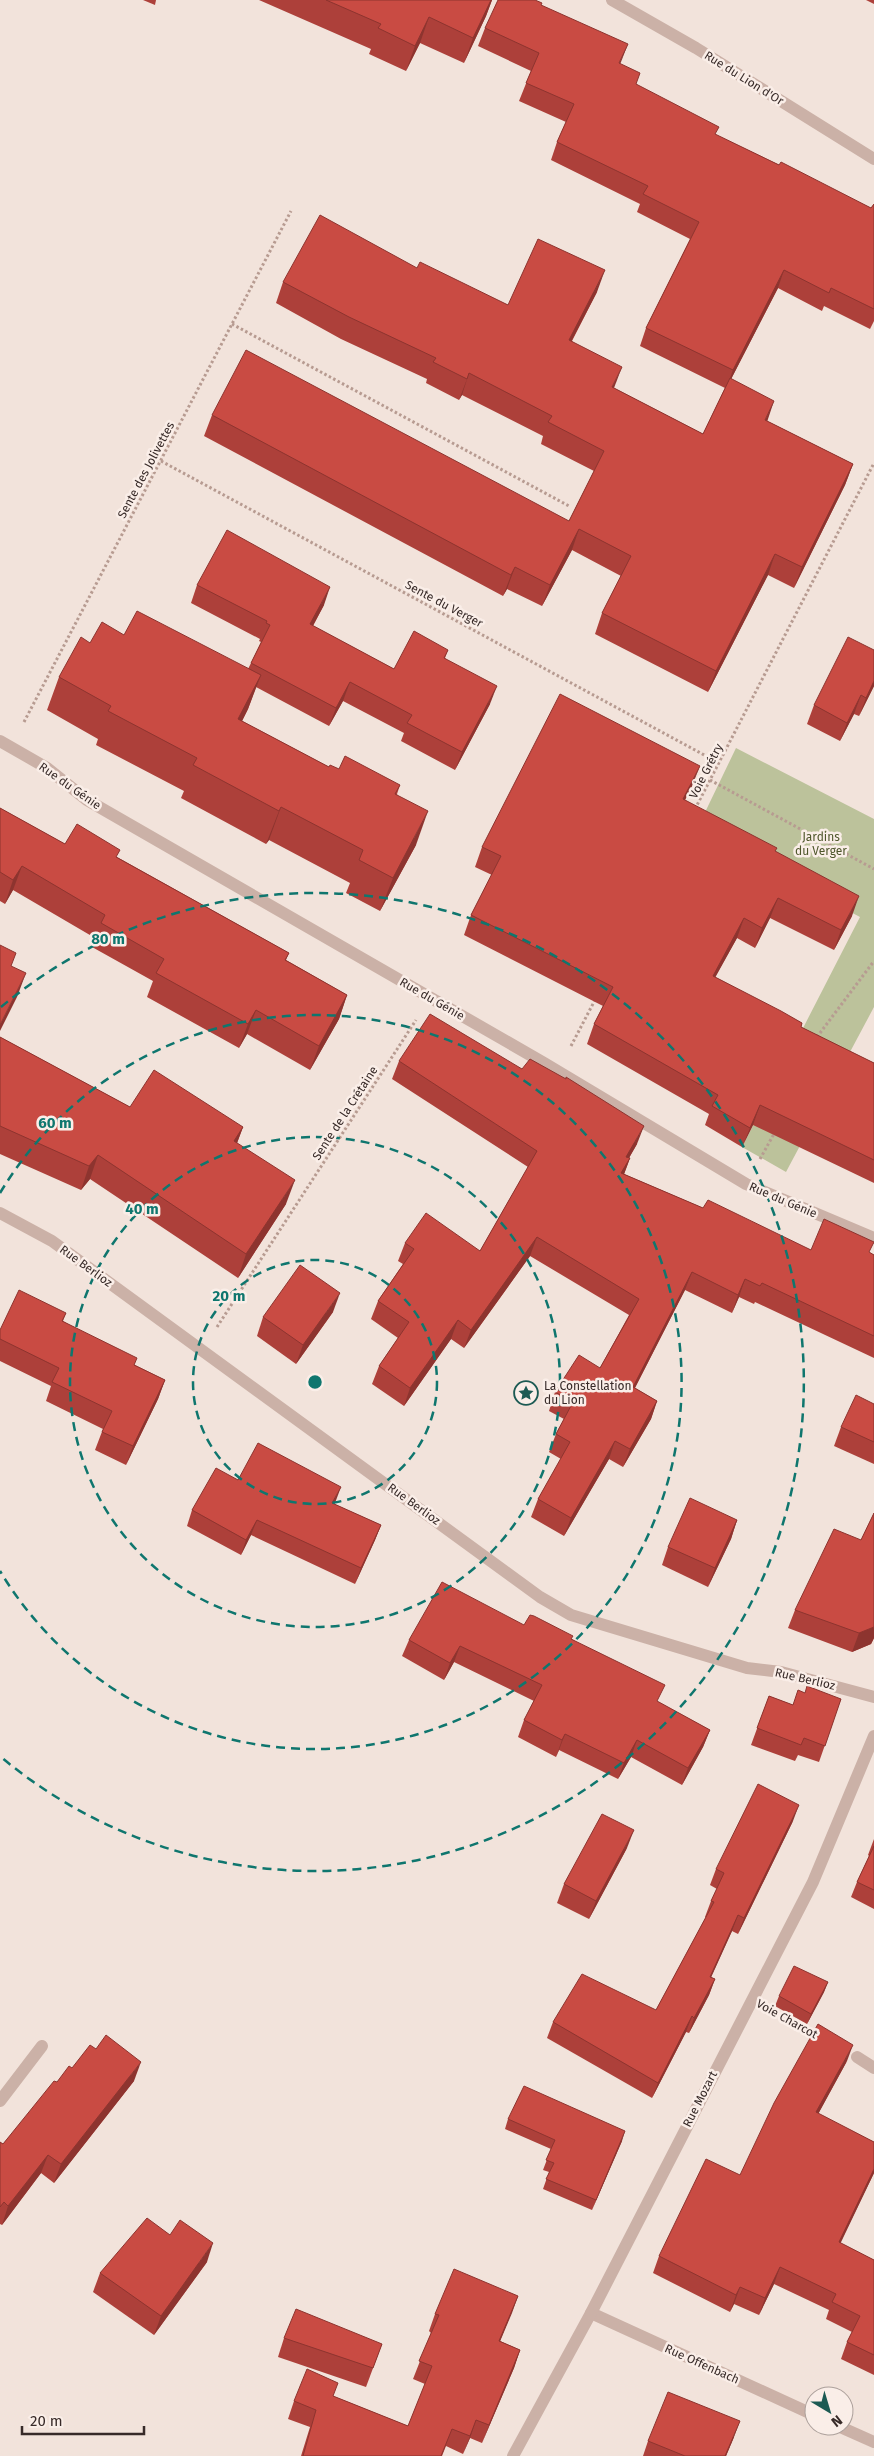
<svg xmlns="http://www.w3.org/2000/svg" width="874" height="2456" font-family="'Fira Sans',sans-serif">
<rect width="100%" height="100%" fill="#f2e3db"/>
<path fill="#bcc29b" d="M 736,748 L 874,819 L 874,1007 L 786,1172 L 742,1147 L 860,917 L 696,831 Z"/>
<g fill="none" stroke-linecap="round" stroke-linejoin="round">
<g stroke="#b79b91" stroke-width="3" stroke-dasharray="2.5 2.5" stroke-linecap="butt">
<path d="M 232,324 L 569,506"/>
<path d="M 161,461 L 719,763"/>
<path d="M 24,722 L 291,211"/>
<path d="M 710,780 L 874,869"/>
<path d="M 695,809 L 874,463"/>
<path d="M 817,1037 L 874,961"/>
<path d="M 571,1046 L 596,998"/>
<path d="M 760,1159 L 775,1132"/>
<path d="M 217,1327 L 416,1020"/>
<path d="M 776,2013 L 815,2034"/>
</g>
<g stroke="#cbb1a7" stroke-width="12">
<path d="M 857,2057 L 874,2068"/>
<path d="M 0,2101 L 42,2046"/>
</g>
<g stroke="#cbb1a7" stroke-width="12">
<path d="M 612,0 L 696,48 L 874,159"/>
<path d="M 0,741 L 47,768 L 87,800 L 544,1063 L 746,1184 L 874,1238"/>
<path d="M 0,1213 L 52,1241 L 540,1597 L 571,1615 L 747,1668 L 781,1672 L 874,1697"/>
<path d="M 591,2313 L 814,2415"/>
<path d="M 838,2426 L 874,2442"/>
<path d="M 513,2456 L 591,2313 L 813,1882 L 874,1736"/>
</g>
</g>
<g fill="#ad403a">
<path d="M 143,0 L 156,0 L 155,5 Z"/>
<path d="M 259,0 L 492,0 L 486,16 L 464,63 L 420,43 L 406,71 L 369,54 L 371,49 Z"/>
<path d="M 866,0 L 874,0 L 874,4 Z"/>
<path d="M 541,5 L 620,64 L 636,84 L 716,135 L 871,208 L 874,204 L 874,321 L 870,329 L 824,306 L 822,311 L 778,288 L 731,379 L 767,421 L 853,464 L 845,485 L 794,588 L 768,575 L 708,692 L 595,634 L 602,613 L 621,576 L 572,550 L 542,606 L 507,589 L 503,596 L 204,436 L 212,415 L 569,521 L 594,471 L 541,444 L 543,436 L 462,395 L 459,400 L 426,383 L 427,379 L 341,339 L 276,303 L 283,282 L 417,268 L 508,305 L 597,292 L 572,341 L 614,388 L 703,434 L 725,388 L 640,346 L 646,328 L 690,239 L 637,212 L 640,204 L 551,160 L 557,142 L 566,122 L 519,101 L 531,71 L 478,46 L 485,28 Z"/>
<path d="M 197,585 L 324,605 L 313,626 L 394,669 L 448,650 L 445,658 L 490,704 L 455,770 L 401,741 L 404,733 L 343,701 L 329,726 L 256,687 L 248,709 L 242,721 L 329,767 L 400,785 L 397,794 L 416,845 L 380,911 L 346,893 L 350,883 L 269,840 L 266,844 L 181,798 L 184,791 L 96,745 L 98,739 L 47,710 L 59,677 L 90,643 L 124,635 L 248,669 L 251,663 L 261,642 L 259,641 L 260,639 L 191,603 Z"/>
<path d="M 874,650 L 874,686 L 859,716 L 854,714 L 840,741 L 807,724 L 814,705 Z"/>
<path d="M 692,786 L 685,800 L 775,852 L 852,916 L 834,950 L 770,918 L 755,948 L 737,938 L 715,977 L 802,1023 L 801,1027 L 874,1063 L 874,1183 L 753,1125 L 742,1147 L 705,1125 L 709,1114 L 587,1044 L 594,1024 L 603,1006 L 464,935 L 471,915 L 492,875 L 475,867 L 482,847 Z"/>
<path d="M 0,808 L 65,844 L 117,857 L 289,953 L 286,960 L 347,995 L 339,1019 L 310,1070 L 247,1034 L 239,1048 L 147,997 L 153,981 L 92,947 L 95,938 L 13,890 L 5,904 L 0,901 Z"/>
<path d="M 0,1037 L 130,1107 L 243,1127 L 237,1143 L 286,1204 L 238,1278 L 90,1179 L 81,1190 L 0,1154 Z"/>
<path d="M 399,1061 L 637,1144 L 629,1158 L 630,1158 L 624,1174 L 703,1208 L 811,1250 L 870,1253 L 874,1255 L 874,1358 L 755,1302 L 754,1304 L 739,1297 L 732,1313 L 685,1290 L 635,1388 L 657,1401 L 651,1419 L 623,1467 L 609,1459 L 564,1536 L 531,1517 L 538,1499 L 561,1459 L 549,1452 L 556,1434 L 564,1419 L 549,1411 L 555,1392 L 600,1368 L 629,1315 L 530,1256 L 464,1348 L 451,1339 L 404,1406 L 372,1384 L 379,1366 L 398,1338 L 371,1319 L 378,1301 L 403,1264 L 398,1261 L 405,1243 L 480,1251 L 528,1167 L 392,1079 Z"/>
<path d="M 333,1312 L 296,1364 L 257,1336 L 263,1317 Z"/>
<path d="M 66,1313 L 63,1321 L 135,1365 L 165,1380 L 158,1399 L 126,1465 L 95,1450 L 103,1429 L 46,1401 L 51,1386 L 0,1361 L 0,1330 Z"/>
<path d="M 874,1404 L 874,1464 L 834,1446 L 841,1427 Z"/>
<path d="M 238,1480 L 334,1504 L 381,1525 L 375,1540 L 355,1584 L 251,1535 L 241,1555 L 187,1526 L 192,1510 Z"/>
<path d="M 874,1513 L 874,1638 L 871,1644 L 852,1652 L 788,1628 L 795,1610 L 861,1540 Z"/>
<path d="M 737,1520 L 731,1539 L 708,1587 L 662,1565 L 668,1547 Z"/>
<path d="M 524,1625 L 572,1639 L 658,1702 L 710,1730 L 703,1747 L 682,1785 L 631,1757 L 618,1779 L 559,1750 L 556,1757 L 518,1737 L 524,1720 L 534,1701 L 454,1662 L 444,1680 L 402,1656 L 409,1640 Z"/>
<path d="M 805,1693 L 841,1699 L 819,1762 L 798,1755 L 795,1761 L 751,1745 L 769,1696 L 793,1705 Z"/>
<path d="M 793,1821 L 738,1934 L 732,1931 L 711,1977 L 715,1979 L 709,1995 L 689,2033 L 686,2032 L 652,2098 L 547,2038 L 553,2022 L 656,2010 L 706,1917 L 705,1917 L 711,1901 L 717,1889 L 710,1885 L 716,1869 Z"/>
<path d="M 874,1839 L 874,1909 L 851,1897 L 857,1882 L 869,1856 L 868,1855 Z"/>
<path d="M 627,1848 L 589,1919 L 557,1903 L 564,1884 Z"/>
<path d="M 828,1982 L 824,1992 L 807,2024 L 775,2006 L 779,1996 Z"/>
<path d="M 96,2049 L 134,2081 L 54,2183 L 41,2173 L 2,2225 L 0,2224 L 0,2142 L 3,2144 L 57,2082 Z"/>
<path d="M 847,2061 L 818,2114 L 874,2142 L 874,2173 L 840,2243 L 874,2260 L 874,2375 L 841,2359 L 847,2342 L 852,2332 L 826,2319 L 829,2310 L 774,2284 L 759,2315 L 734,2304 L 730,2312 L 653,2273 L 659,2256 L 740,2175 Z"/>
<path d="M 508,2119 L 622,2141 L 592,2210 L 543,2189 L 549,2172 L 543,2170 L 551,2149 L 505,2129 Z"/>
<path d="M 207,2262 L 154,2335 L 93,2292 L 100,2273 Z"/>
<path d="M 518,2296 L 500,2341 L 520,2350 L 514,2368 L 482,2443 L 470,2438 L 463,2454 L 446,2446 L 442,2456 L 301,2456 L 310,2427 L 288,2419 L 294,2401 L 333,2396 L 408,2426 L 425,2384 L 413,2379 L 431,2333 L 429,2331 L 435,2314 Z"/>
<path d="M 284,2338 L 382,2344 L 366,2387 L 278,2357 Z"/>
<path d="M 734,2437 L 726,2456 L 643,2456 L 648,2441 Z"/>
</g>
<g fill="#8d342f">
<path d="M 491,0 L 492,0 L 486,16 L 464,63 L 473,38 Z"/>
<path d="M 429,17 L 420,43 L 406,71 L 415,46 Z"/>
<path d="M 628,44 L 621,62 L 612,82 L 619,63 Z"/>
<path d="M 605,270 L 597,292 L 561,361 L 569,340 Z"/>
<path d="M 784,270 L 778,288 L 726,389 L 733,370 Z"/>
<path d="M 622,367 L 614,388 L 612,387 Z"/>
<path d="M 469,373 L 462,395 L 459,400 L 467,379 Z"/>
<path d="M 774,401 L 767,422 L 765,420 Z"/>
<path d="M 853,464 L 845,485 L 794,588 L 802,567 Z"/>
<path d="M 579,529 L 572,550 L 542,606 L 550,585 Z"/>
<path d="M 775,554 L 768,575 L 708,692 L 716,671 Z"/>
<path d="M 515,567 L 507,589 L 503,596 L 511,575 Z"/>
<path d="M 330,587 L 324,605 L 304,642 L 310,624 Z"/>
<path d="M 261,675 L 248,709 L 226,753 L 238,719 Z"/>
<path d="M 874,681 L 874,686 L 859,716 L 866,698 Z"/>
<path d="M 350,682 L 343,701 L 329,726 L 336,708 Z"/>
<path d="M 497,686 L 490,704 L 455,770 L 462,752 Z"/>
<path d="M 861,695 L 854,714 L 840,741 L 847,723 Z"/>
<path d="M 700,766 L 692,786 L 675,819 L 683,799 Z"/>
<path d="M 281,807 L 269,840 L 266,844 L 279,811 Z"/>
<path d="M 428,811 L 416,845 L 380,911 L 393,878 Z"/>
<path d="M 22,866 L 13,890 L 5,904 L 13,880 Z"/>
<path d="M 859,896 L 852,916 L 834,950 L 841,930 Z"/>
<path d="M 778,898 L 770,918 L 755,948 L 762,928 Z"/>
<path d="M 744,918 L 737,938 L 705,996 L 713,976 Z"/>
<path d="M 26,973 L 17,997 L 0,1031 L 0,1025 Z"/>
<path d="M 347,995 L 339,1019 L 310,1070 L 319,1046 Z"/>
<path d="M 256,1010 L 247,1034 L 239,1048 L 248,1024 Z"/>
<path d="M 760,1105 L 753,1125 L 742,1147 L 750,1128 Z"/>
<path d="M 644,1126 L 637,1144 L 619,1175 L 626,1157 Z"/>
<path d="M 243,1127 L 234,1151 L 234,1141 Z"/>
<path d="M 98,1155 L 90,1179 L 81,1190 L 89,1166 Z"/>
<path d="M 630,1158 L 623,1177 L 621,1173 Z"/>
<path d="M 295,1180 L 286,1204 L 238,1278 L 246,1254 Z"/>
<path d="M 537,1237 L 530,1256 L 464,1348 L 471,1330 Z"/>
<path d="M 692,1272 L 685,1290 L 626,1405 L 633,1387 Z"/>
<path d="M 745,1279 L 739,1297 L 732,1313 L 738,1295 Z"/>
<path d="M 340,1293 L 333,1312 L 296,1364 L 303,1345 Z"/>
<path d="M 458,1320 L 451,1339 L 404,1406 L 410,1388 Z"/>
<path d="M 165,1380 L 158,1399 L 126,1465 L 133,1446 Z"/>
<path d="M 657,1401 L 651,1419 L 623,1467 L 630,1449 Z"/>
<path d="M 615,1441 L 609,1459 L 564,1536 L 571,1518 Z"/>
<path d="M 341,1487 L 335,1503 L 327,1518 L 332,1503 Z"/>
<path d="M 257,1520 L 251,1535 L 241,1555 L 246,1540 Z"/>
<path d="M 737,1520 L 731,1539 L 708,1587 L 715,1568 Z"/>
<path d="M 381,1525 L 375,1540 L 355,1584 L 361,1568 Z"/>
<path d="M 874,1627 L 874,1638 L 871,1644 L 852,1652 L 859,1633 Z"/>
<path d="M 460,1646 L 454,1662 L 444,1680 L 450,1663 Z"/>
<path d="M 710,1730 L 703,1747 L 682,1785 L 688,1768 Z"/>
<path d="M 565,1734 L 559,1750 L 556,1757 L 562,1740 Z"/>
<path d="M 637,1740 L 631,1757 L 618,1779 L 624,1763 Z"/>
<path d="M 799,1805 L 793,1821 L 738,1934 L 744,1918 Z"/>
<path d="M 634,1830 L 627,1848 L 589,1919 L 596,1901 Z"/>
<path d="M 738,1915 L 732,1931 L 704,1993 L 710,1977 Z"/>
<path d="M 715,1979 L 709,1995 L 689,2033 L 694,2018 Z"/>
<path d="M 828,1982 L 824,1992 L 807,2024 L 811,2014 Z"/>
<path d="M 692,2016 L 686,2032 L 652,2098 L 658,2083 Z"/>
<path d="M 853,2045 L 847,2061 L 810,2129 L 816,2112 Z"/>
<path d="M 141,2062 L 134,2081 L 54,2183 L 61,2164 Z"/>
<path d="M 625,2131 L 622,2141 L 592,2210 L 596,2200 Z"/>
<path d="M 48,2155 L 41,2173 L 2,2225 L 8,2206 Z"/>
<path d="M 874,2169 L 874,2173 L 833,2259 L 839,2242 Z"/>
<path d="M 213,2243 L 207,2262 L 154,2335 L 161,2316 Z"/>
<path d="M 780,2267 L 774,2284 L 759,2315 L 765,2298 Z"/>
<path d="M 740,2287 L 734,2304 L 730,2312 L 736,2295 Z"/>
<path d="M 518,2296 L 512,2313 L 493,2358 L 499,2341 Z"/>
<path d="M 520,2350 L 514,2368 L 482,2443 L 489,2425 Z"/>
<path d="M 476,2420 L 470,2438 L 463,2454 L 470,2436 Z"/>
<path d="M 740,2421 L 734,2437 L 726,2456 L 725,2456 Z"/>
</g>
<g fill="#c94b43" stroke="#8d342f">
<path d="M 326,0 L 491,0 L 473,38 L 429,17 L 415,46 L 378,28 L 381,24 Z"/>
<path d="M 498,0 L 535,0 L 542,3 L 541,5 L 628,44 L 619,63 L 640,73 L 636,84 L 719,127 L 715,134 L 779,165 L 781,162 L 871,208 L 874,204 L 874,309 L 831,288 L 829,293 L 784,270 L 733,370 L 646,328 L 699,222 L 643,194 L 648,186 L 557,142 L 574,104 L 526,83 L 539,53 L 485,28 Z"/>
<path d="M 320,215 L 417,268 L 420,262 L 508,305 L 538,239 L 605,270 L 569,340 L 622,367 L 612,387 L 703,434 L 730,378 L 774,401 L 765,420 L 853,464 L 802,567 L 775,554 L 716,671 L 602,613 L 631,556 L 579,529 L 550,585 L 515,567 L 511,575 L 212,415 L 246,350 L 569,521 L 604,451 L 548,422 L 552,416 L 469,373 L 467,379 L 433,362 L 436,358 L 349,317 L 283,282 Z"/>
<path d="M 227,530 L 330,587 L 310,624 L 394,669 L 414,631 L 448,650 L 444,658 L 497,686 L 462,752 L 407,723 L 412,715 L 350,682 L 336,708 L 251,663 L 270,625 L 266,623 L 267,621 L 197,585 Z"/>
<path d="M 137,611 L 261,675 L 238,719 L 329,767 L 330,765 L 339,769 L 345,756 L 400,785 L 395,794 L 428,811 L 393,878 L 359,860 L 363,850 L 281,807 L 279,811 L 193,765 L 197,758 L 108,711 L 111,706 L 59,677 L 81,637 L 90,643 L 102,622 L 124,635 Z"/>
<path d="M 848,637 L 874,650 L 874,681 L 866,698 L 861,695 L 847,723 L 814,705 Z"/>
<path d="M 560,694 L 700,766 L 683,799 L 777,848 L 775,851 L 859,896 L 841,930 L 778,898 L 762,928 L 744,918 L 713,976 L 781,1011 L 802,1023 L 801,1027 L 874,1063 L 874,1160 L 760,1105 L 750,1128 L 712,1106 L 718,1095 L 594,1024 L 613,987 L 471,915 L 501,856 L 482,847 Z"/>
<path d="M 0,808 L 65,844 L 77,824 L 120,850 L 116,857 L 289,953 L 285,960 L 347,995 L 319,1046 L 256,1010 L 248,1024 L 156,973 L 164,959 L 101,923 L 105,915 L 22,866 L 13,880 L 0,872 Z"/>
<path d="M 0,945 L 16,953 L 11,966 L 26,973 L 0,1025 Z"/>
<path d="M 430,1014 L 522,1069 L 530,1059 L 566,1079 L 566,1077 L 644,1126 L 626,1157 L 630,1158 L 621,1173 L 703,1208 L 708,1200 L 811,1250 L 824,1219 L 874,1242 L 869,1252 L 874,1255 L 874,1336 L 762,1283 L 760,1286 L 745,1279 L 738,1295 L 692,1272 L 633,1387 L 657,1401 L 630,1449 L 615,1441 L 571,1518 L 538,1499 L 570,1442 L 556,1434 L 573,1402 L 555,1392 L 579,1355 L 600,1368 L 639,1299 L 537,1237 L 471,1330 L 458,1320 L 410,1388 L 379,1366 L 409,1322 L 378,1301 L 414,1249 L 405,1243 L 426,1213 L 480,1251 L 537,1151 L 399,1061 Z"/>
<path d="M 0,1037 L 130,1107 L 154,1070 L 243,1127 L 234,1141 L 295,1180 L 246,1254 L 98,1155 L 89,1166 L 0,1126 Z"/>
<path d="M 300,1265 L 340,1293 L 303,1345 L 263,1317 Z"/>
<path d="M 19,1290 L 66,1313 L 62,1321 L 137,1358 L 134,1365 L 165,1380 L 133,1446 L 102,1432 L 112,1411 L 52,1382 L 59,1368 L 0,1339 L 0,1330 Z"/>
<path d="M 856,1395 L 874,1404 L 874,1442 L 841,1427 Z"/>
<path d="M 258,1443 L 341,1487 L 332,1503 L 381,1525 L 361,1568 L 257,1520 L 246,1540 L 192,1510 L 216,1468 L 238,1480 Z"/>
<path d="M 690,1498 L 737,1520 L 715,1568 L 668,1547 Z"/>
<path d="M 874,1513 L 874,1627 L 859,1633 L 795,1610 L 834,1529 L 861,1540 Z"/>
<path d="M 442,1582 L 524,1625 L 530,1615 L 534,1616 L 573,1636 L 571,1639 L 665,1685 L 657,1701 L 710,1730 L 688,1768 L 637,1740 L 624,1763 L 565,1734 L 562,1740 L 524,1720 L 542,1685 L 460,1646 L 450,1663 L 409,1640 Z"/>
<path d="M 807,1686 L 841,1699 L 825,1746 L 804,1738 L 801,1745 L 757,1728 L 769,1696 L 793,1705 L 798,1690 L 805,1693 Z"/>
<path d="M 758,1784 L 799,1805 L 744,1918 L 738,1915 L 710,1977 L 715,1979 L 694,2018 L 692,2016 L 658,2083 L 553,2022 L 582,1974 L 656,2010 L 714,1902 L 711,1901 L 724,1873 L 716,1869 Z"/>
<path d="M 602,1814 L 634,1830 L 596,1901 L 564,1884 Z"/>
<path d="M 874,1846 L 874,1890 L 857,1882 Z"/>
<path d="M 794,1966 L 828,1982 L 811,2014 L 779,1996 Z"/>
<path d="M 818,2024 L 853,2045 L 816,2112 L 874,2142 L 874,2169 L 839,2242 L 874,2260 L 874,2355 L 847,2342 L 860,2316 L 832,2302 L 836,2294 L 780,2267 L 765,2298 L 740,2287 L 736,2295 L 659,2256 L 706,2159 L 740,2175 L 774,2103 Z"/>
<path d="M 106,2035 L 141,2062 L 61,2164 L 48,2155 L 8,2206 L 4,2202 L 0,2207 L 0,2142 L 3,2144 L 54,2081 L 57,2082 L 69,2066 L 72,2068 L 90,2045 L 96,2049 Z"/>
<path d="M 524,2086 L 625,2131 L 596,2200 L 546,2179 L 554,2163 L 546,2160 L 555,2140 L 508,2119 Z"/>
<path d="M 147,2218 L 170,2235 L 180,2220 L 213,2243 L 161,2316 L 100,2273 Z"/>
<path d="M 454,2269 L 518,2296 L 499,2341 L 520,2350 L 489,2425 L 476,2420 L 470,2436 L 452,2429 L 441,2456 L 303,2456 L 316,2410 L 294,2401 L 307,2369 L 338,2383 L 333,2396 L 408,2426 L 432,2366 L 419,2361 L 439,2315 L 435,2314 Z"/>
<path d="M 296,2309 L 382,2344 L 373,2368 L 284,2338 Z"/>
<path d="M 668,2392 L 740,2421 L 725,2456 L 685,2456 L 648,2441 Z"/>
</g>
<g fill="none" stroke="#0f766e" stroke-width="2.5" stroke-dasharray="9 6">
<circle cx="315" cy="1382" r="122"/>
<circle cx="315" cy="1382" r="245"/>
<path d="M0 1193A367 367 0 1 1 0 1571"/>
<path d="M1 1007A489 489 0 1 1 1 1757"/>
</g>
<defs>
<g id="sight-ring" transform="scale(1.25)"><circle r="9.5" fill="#faeee8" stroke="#1c5a53" stroke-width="1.5"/><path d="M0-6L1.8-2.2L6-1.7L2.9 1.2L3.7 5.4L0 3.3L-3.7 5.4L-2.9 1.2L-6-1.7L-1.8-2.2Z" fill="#1c5a53"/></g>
</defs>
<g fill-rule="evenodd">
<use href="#sight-ring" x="526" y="1393"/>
</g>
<g text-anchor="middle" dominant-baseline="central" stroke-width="5" stroke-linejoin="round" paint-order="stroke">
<g font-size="12" fill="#372a28" stroke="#faeee8">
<text transform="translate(744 78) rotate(32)">Rue du Lion d'Or</text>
<text transform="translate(146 470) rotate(-62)">Sente des Jolivettes</text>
<text transform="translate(444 604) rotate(28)">Sente du Verger</text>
<text transform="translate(706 771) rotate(-63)">Voie Grétry</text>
<text transform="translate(70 786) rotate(35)">Rue du Génie</text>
<text transform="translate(432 999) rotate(30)">Rue du Génie</text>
<text transform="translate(345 1113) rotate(-57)">Sente de la Crétaine</text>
<text transform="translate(783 1200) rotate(23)">Rue du Génie</text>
<text transform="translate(86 1266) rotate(36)">Rue Berlioz</text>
<text transform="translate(414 1504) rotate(36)">Rue Berlioz</text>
<text transform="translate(805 1679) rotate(13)">Rue Berlioz</text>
<text transform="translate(787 2019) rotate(29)">Voie Charcot</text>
<text transform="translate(700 2099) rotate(-63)">Rue Mozart</text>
<text transform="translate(702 2364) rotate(24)">Rue Offenbach</text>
</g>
<g font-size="12" fill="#4e562b" stroke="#faeee8">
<text x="821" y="837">Jardins<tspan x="821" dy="14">du Verger</tspan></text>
</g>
<g font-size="12" fill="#372a28" stroke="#faeee8" text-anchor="start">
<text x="544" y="1386">La Constellation<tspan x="544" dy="14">du Lion</tspan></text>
</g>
</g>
<circle cx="315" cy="1382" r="8" fill="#0f766e" stroke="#faeee8" stroke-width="2.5"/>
<g font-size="15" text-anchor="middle" font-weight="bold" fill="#0f766e" stroke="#faeee8" stroke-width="5" stroke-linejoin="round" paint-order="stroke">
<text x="108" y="944">80 m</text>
<text x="55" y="1128">60 m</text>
<text x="142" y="1214">40 m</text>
<text x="229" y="1301">20 m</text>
</g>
<g transform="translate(829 2411) rotate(142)"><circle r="24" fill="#faeee8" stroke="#aca09b"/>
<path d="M0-4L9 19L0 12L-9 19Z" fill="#1c5a53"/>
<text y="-8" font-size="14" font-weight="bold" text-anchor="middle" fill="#372a28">N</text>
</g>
<path d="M22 2426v8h122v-8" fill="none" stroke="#372a28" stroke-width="2.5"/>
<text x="30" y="2426" font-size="15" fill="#372a28" stroke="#faeee8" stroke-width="4" paint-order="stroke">20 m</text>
</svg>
